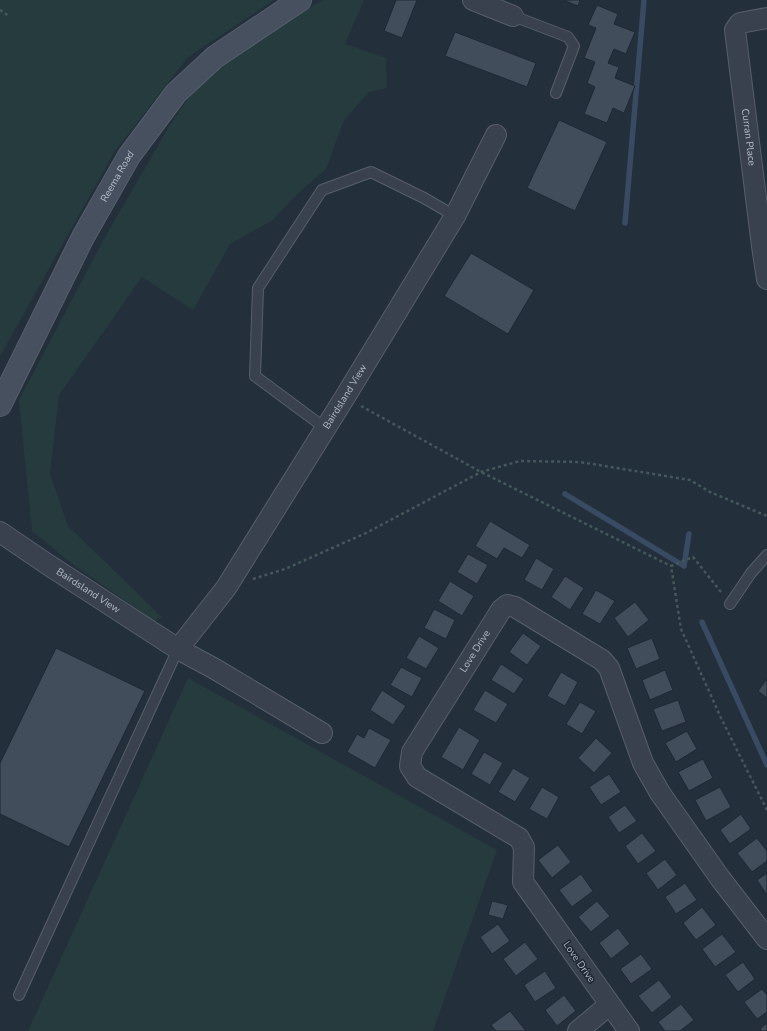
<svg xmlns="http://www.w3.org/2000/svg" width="767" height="1031" font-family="'Nunito Sans',sans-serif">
<rect width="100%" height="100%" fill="#242f3c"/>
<g fill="#263b3d">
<path d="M 0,0 L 274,0 L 188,57 L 115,151 L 0,356 Z"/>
<path d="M 324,0 L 364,0 L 345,44 L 386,58 L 387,88 L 369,92 L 344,120 L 326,169 L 293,198 L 273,220 L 230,244 L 193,310 L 142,277 L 59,395 L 50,474 L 68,526 L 162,617 L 154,621 L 70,562 L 32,531 L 19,400 L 105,237 L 170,125 L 201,80 L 289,17 Z"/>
<path d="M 188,678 L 497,850 L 433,1031 L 28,1031 Z"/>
</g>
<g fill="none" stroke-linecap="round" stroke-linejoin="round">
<g stroke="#394a63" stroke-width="5.5">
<path d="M 625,223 L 644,0"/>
<path d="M 565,494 L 684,566 L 689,534"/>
<path d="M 702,622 L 767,765"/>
</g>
</g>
<g fill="#414d5b" stroke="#1f2833">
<path d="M 396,0 L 417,0 L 402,38 L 384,31 Z"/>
<path d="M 563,0 L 580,0 L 578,6 Z"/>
<path d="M 597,5 L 618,14 L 614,24 L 635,32 L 626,54 L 614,49 L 608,63 L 619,67 L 615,78 L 635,86 L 624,113 L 613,108 L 607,123 L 584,114 L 595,87 L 587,83 L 595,62 L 584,58 L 596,28 L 588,25 Z"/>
<path d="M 455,32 L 536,63 L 527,87 L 445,56 Z"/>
<path d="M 559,120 L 607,142 L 575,211 L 527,188 Z"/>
<path d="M 471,253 L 534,290 L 508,334 L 444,296 Z"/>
<path d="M 490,521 L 530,545 L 522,558 L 504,548 L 497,559 L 475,546 Z"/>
<path d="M 468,554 L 488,565 L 477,584 L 457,572 Z"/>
<path d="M 536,558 L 554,569 L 542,590 L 524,580 Z"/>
<path d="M 565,576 L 584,588 L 570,610 L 551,597 Z"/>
<path d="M 450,581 L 474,596 L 462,616 L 438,601 Z"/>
<path d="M 596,590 L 615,601 L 600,624 L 582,614 Z"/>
<path d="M 635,602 L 649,620 L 628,637 L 614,618 Z"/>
<path d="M 434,609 L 455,620 L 446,639 L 424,628 Z"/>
<path d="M 523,633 L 541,646 L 527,665 L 509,652 Z"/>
<path d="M 419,636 L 439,648 L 426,669 L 406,658 Z"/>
<path d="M 652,638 L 660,659 L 636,669 L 627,648 Z"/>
<path d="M 56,648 L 145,691 L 69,847 L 0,814 L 0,763 Z"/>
<path d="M 501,664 L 524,679 L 514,694 L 491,680 Z"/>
<path d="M 401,667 L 422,678 L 412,697 L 390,685 Z"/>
<path d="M 665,670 L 673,690 L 650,700 L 642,680 Z"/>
<path d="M 561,672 L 578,682 L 565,706 L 547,696 Z"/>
<path d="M 767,679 L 767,698 L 758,691 Z"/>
<path d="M 382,690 L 406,706 L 393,725 L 370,710 Z"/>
<path d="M 485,690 L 508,704 L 496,723 L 473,710 Z"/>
<path d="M 678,700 L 686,722 L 662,731 L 653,709 Z"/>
<path d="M 580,702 L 596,711 L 582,734 L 566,724 Z"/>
<path d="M 459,727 L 480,740 L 463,770 L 441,757 Z"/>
<path d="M 369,728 L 391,740 L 375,768 L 347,752 L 357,734 L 364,738 Z"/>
<path d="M 687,731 L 697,749 L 676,762 L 665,743 Z"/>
<path d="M 596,738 L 612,753 L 594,773 L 578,758 Z"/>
<path d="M 484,752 L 503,763 L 490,785 L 471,774 Z"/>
<path d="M 703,759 L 713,778 L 689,791 L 678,772 Z"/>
<path d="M 513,768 L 530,778 L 515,802 L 498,792 Z"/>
<path d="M 609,774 L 621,792 L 601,805 L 589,787 Z"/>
<path d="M 542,787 L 559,797 L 547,819 L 529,809 Z"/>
<path d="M 720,787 L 731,807 L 706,821 L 695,800 Z"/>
<path d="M 625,805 L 637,821 L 619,833 L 608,817 Z"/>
<path d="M 741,814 L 751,829 L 730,844 L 720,830 Z"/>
<path d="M 642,833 L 656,851 L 638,864 L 625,846 Z"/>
<path d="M 757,838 L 767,851 L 767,861 L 752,872 L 737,853 Z"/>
<path d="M 558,845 L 571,862 L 552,878 L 538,860 Z"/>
<path d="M 665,859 L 677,875 L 658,890 L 646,873 Z"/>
<path d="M 767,873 L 767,895 L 757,880 Z"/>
<path d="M 581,874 L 593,891 L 572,907 L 559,890 Z"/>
<path d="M 685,883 L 697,900 L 676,914 L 665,897 Z"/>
<path d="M 492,901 L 508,905 L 503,919 L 488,915 Z"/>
<path d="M 597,901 L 610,916 L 591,932 L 578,917 Z"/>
<path d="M 702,907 L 716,925 L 696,940 L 683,923 Z"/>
<path d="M 498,924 L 510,941 L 492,954 L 480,937 Z"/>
<path d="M 618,928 L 630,944 L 611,959 L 599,943 Z"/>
<path d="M 722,934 L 736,952 L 715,967 L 702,949 Z"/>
<path d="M 525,942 L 538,959 L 516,976 L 503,959 Z"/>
<path d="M 641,954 L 652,969 L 631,984 L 620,969 Z"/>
<path d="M 743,962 L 755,979 L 738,992 L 725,975 Z"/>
<path d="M 545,971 L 556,988 L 535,1002 L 524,985 Z"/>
<path d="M 659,980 L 672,997 L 652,1013 L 638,996 Z"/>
<path d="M 762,989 L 767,995 L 767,1012 L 757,1019 L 744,1002 Z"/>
<path d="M 564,995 L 576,1011 L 557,1026 L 545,1010 Z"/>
<path d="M 681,1004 L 694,1020 L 680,1031 L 665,1031 L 658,1022 Z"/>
<path d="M 510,1011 L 526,1031 L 496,1031 L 491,1025 Z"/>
<path d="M 767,1023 L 767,1031 L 762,1031 L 760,1029 Z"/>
</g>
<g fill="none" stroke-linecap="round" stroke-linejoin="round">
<g stroke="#565f6a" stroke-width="12">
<g id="lane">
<path d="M 513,16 L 568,37 L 574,46 L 556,93"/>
<path d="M 325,428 L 255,376 L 258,288 L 322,190 L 371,172 L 424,198 L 455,216"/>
<path d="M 730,604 L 751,573 L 767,555"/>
<path d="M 19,995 L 178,649"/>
</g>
</g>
<g stroke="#565f6a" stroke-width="22">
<g id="street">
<path d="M 473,0 L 513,16"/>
<path id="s1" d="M 767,18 L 740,23 L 735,30 L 762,246 L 767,279"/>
<path id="s2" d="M 0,532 L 47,564 L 178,649 L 215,669 L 322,733"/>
<path id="s3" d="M 178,649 L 226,588 L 345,397 L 455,216 L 496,135"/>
<path d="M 578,1031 L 609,1005"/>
<path id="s4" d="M 629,1031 L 523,882 L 524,847 L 519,838 L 417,777 L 410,766 L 412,752 L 501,610 L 507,605 L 515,607 L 602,660 L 609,668 L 643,763 L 660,793 L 720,878 L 767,939"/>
</g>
</g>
<g stroke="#565f6a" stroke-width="24">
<g id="secondary">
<path id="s5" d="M 0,405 L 83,237 L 129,156 L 176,93 L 215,57 L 300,0"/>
</g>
</g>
<g stroke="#44585a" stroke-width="2.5" stroke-dasharray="3 3" stroke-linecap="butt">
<path d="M 0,10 L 9,16"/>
<path d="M 361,406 L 481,472 L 671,566"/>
<path d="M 253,579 L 285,569 L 366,533 L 481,472 L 520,461 L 580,462 L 690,480 L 710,492 L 767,516"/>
<path d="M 721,592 L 693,557 L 671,566 L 681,629 L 722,720 L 767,810"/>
</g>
<use href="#lane" stroke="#38414d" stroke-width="10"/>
<use href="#street" stroke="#38414d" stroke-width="20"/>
<use href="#secondary" stroke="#46505f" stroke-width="22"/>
</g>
<g text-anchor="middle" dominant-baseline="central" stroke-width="3" stroke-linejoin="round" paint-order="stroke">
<g font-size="10" fill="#b4bcc8" stroke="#1d2631">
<text stroke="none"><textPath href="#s1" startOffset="144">Curran Place</textPath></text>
<text stroke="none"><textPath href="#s5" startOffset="257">Reema Road</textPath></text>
<text stroke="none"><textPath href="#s3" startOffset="303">Bairdsland View</textPath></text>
<text stroke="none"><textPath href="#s2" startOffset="106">Bairdsland View</textPath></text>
<text stroke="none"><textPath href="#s4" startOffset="493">Love Drive</textPath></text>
<text transform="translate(579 962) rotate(55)">Love Drive</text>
</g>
</g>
</svg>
